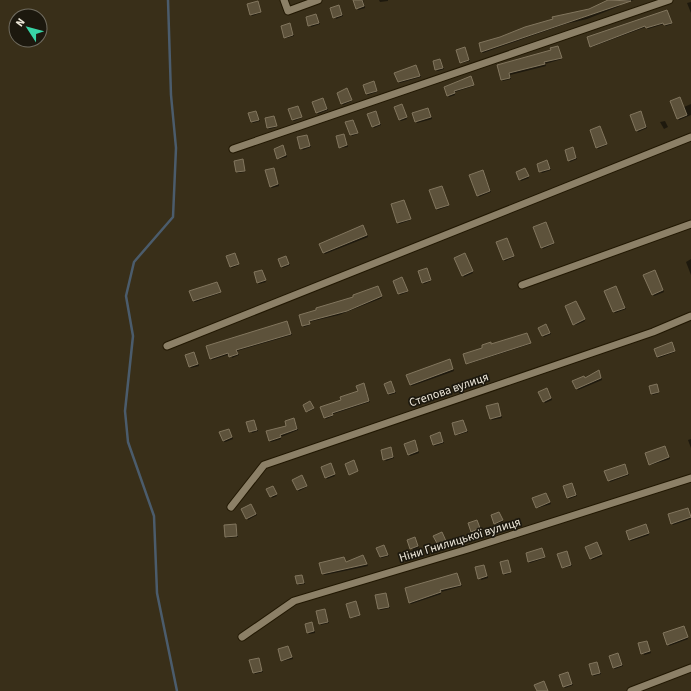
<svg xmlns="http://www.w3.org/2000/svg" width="691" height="691" font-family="'Source Sans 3',sans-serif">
<rect width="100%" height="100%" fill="#392f19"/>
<g fill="#0007">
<path d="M 354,0 L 363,0 L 365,8 L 358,10 Z"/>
<path d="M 379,0 L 388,0 L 388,1 L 380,2 Z"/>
<path d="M 612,0 L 634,0 L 619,4 L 620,6 L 587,19 L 566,24 L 483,53 L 482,52 L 480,44 L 590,10 Z"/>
<path d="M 258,2 L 261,13 L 252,16 L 251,14 Z"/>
<path d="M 691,2 L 691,13 L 687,3 Z"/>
<path d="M 340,8 L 343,16 L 336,19 L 331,9 Z"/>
<path d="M 667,11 L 672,24 L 666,26 L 664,24 L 648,29 L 646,27 L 592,47 L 590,46 Z"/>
<path d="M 316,15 L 320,24 L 311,27 L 307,18 Z"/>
<path d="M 289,24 L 294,36 L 287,38 L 285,37 Z"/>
<path d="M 558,47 L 562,59 L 545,64 L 546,66 L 510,75 L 511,79 L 503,81 L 502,80 L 498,66 L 552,51 Z"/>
<path d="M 465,48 L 470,61 L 462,63 L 461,62 Z"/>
<path d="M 440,60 L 444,69 L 438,71 L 436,70 Z"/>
<path d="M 416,66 L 421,77 L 400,83 L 398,81 Z"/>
<path d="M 471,78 L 474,86 L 455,92 L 455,95 L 449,97 L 448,95 Z"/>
<path d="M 374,83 L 377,92 L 368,95 L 367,94 Z"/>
<path d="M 347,89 L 352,101 L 343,105 L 342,103 Z"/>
<path d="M 681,99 L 684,107 L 691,104 L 691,115 L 679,120 L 678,118 Z"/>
<path d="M 324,100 L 328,110 L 318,114 L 317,112 Z"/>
<path d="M 402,105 L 407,119 L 401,121 L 399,119 Z"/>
<path d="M 298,107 L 302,118 L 294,121 L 293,120 Z"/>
<path d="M 428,109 L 432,119 L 417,123 L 416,121 Z"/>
<path d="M 256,112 L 260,121 L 253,123 L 252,122 Z"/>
<path d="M 376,112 L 381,125 L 374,128 L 373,126 Z"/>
<path d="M 642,114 L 647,128 L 638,132 L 637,130 Z"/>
<path d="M 274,117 L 277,127 L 270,129 L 268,128 Z"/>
<path d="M 665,121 L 668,127 L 664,129 L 660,122 Z"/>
<path d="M 354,122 L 358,134 L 352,136 L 347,123 Z"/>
<path d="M 600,127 L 607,145 L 598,149 L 597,147 Z"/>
<path d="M 343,135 L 348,147 L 341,148 L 340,147 Z"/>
<path d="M 306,136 L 311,147 L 303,150 L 301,148 Z"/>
<path d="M 284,148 L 287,157 L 279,159 L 278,158 Z"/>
<path d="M 573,148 L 577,159 L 570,162 L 569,160 Z"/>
<path d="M 242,160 L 245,172 L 238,173 L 237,172 Z"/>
<path d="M 547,161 L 551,170 L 542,173 L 540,171 Z"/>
<path d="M 274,169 L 279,186 L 272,188 L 270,186 Z"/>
<path d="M 483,171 L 491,192 L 479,197 L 478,195 Z"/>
<path d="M 526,171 L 529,178 L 521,181 L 517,173 Z"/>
<path d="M 442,187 L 449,206 L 438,210 L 437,209 Z"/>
<path d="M 404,201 L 411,220 L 399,224 L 392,205 Z"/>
<path d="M 547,225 L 554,244 L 543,249 L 542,247 Z"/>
<path d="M 363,226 L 368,237 L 325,254 L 324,253 Z"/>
<path d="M 507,239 L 514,257 L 505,261 L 504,260 Z"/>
<path d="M 465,254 L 473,273 L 464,277 L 463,275 Z"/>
<path d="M 236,256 L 239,265 L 232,268 L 231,267 Z"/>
<path d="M 287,258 L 290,265 L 283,268 L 282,267 Z"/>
<path d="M 691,259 L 691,275 L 686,262 Z"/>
<path d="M 262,271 L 266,282 L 259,284 L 258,283 Z"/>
<path d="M 428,271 L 431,281 L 424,284 L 423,282 Z"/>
<path d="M 655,271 L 664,292 L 654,296 L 652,294 Z"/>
<path d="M 402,278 L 408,292 L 400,295 L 394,281 Z"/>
<path d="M 217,284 L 221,293 L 195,302 L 194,301 L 191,291 Z"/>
<path d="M 616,287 L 626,309 L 615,313 L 606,291 Z"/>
<path d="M 379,289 L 382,298 L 339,315 L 309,322 L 310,325 L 304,327 L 303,325 L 300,316 Z"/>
<path d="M 576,302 L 585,321 L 576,325 L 574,324 Z"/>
<path d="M 287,322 L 292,335 L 237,351 L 239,355 L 232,358 L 230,354 L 212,360 L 211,358 Z"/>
<path d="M 546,325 L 551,334 L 544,337 L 539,328 Z"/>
<path d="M 527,334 L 531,344 L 468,364 L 467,363 Z"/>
<path d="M 673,345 L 675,352 L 659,358 L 658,357 Z"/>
<path d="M 194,353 L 199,366 L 191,368 L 186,355 Z"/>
<path d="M 450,361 L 454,371 L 412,386 L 410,385 Z"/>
<path d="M 599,371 L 602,380 L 578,390 L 577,389 L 574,382 L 585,379 Z"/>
<path d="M 391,382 L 396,393 L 390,395 L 388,394 Z"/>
<path d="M 656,385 L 659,393 L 653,395 L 652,394 Z"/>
<path d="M 365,386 L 370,402 L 333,414 L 333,416 L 326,419 L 325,417 L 342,401 L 359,392 Z"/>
<path d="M 548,390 L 552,400 L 545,403 L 544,401 Z"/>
<path d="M 311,404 L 314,409 L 308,412 L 307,411 Z"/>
<path d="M 497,404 L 502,418 L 492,420 L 487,406 Z"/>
<path d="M 254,421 L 258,431 L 252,433 L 247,423 Z"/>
<path d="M 295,421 L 298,430 L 281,437 L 281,439 L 271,442 L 269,440 Z"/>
<path d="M 463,421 L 468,432 L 458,435 L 456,434 Z"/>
<path d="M 229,430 L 233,439 L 225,442 L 223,441 Z"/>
<path d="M 440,433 L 444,443 L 435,446 L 434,445 Z"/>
<path d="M 691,439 L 691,448 L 688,440 Z"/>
<path d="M 415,442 L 419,453 L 410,456 L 408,454 Z"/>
<path d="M 390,448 L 394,458 L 386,461 L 384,459 Z"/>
<path d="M 666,448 L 670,459 L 651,465 L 650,464 Z"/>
<path d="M 624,465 L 629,475 L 610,482 L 609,480 Z"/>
<path d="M 332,466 L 335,476 L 327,479 L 326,477 Z"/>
<path d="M 302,477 L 307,487 L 299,491 L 298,490 Z"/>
<path d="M 572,485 L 577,496 L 569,499 L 568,497 Z"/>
<path d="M 274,488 L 277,496 L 272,498 L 267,489 Z"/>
<path d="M 546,494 L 551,504 L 538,508 L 537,507 Z"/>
<path d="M 251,505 L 257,515 L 248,520 L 247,518 Z"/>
<path d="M 687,509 L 691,519 L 673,525 L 669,515 Z"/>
<path d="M 499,513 L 503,522 L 496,524 L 495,523 Z"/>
<path d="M 477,521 L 481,529 L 473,532 L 472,531 Z"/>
<path d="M 236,525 L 238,537 L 227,538 L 225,536 Z"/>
<path d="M 647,527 L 649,535 L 631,541 L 630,540 Z"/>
<path d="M 442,533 L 447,542 L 440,546 L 438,544 Z"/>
<path d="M 415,539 L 419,548 L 413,550 L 408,541 Z"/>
<path d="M 597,543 L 602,556 L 592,560 L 590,558 Z"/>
<path d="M 384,546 L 389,556 L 382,558 L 380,557 Z"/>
<path d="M 542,549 L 545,558 L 530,563 L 529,562 Z"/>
<path d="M 567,552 L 572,566 L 564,568 L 563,567 Z"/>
<path d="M 363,556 L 368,566 L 325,575 L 323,574 L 321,563 L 344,558 L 346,563 Z"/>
<path d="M 508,562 L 511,573 L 505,575 L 504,573 Z"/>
<path d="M 484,566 L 488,578 L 481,580 L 476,568 Z"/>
<path d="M 457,574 L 462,586 L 441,592 L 441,594 L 411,604 L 410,603 Z"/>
<path d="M 302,576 L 305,584 L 299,585 L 298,584 Z"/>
<path d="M 385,594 L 390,608 L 381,610 L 379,609 Z"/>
<path d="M 356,602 L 360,616 L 352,618 L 351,617 Z"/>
<path d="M 325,610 L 329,623 L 321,625 L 320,623 Z"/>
<path d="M 312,623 L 315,633 L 309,634 L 308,632 Z"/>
<path d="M 685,628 L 688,639 L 669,646 L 668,644 Z"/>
<path d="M 646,642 L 651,653 L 644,655 L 639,644 Z"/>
<path d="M 288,647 L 293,659 L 283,661 L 282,660 Z"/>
<path d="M 618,654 L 623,666 L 615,669 L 614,668 Z"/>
<path d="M 258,659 L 263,672 L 255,674 L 254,672 Z"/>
<path d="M 597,663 L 601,674 L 594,676 L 592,674 Z"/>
<path d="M 568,673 L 573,685 L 565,688 L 560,675 Z"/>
</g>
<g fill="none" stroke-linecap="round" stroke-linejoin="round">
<path stroke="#4b5c6c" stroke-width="2.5" d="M 168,0 L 171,95 L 176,148 L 173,217 L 134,262 L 126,296 L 133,336 L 125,411 L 128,442 L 154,516 L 157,593 L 177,691"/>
</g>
<g fill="#5d523b" stroke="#82765e">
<path d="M 353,0 L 362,0 L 364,6 L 356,9 Z"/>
<path d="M 608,0 L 631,1 L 481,52 L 479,43 L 500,37 L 525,27 L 553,19 L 552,17 L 589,9 Z"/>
<path d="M 258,1 L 261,12 L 250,15 L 247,4 Z"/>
<path d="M 339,5 L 342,15 L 333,18 L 330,8 Z"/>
<path d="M 667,10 L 672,23 L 664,25 L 663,23 L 646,28 L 645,26 L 590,47 L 587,37 Z"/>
<path d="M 316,14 L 319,23 L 308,26 L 306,17 Z"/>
<path d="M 290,23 L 293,35 L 284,38 L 281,26 Z"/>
<path d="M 558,46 L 562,58 L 544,62 L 545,64 L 509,73 L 510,78 L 501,80 L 497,65 L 551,50 L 550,48 Z"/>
<path d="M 465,47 L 469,60 L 460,63 L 456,50 Z"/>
<path d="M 440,59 L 443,68 L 435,70 L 433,61 Z"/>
<path d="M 416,65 L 420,76 L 398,82 L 394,73 Z"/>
<path d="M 471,76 L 474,85 L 454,91 L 455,93 L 447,96 L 444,87 Z"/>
<path d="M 374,81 L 377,91 L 366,94 L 363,85 Z"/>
<path d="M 347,88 L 352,100 L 341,104 L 337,93 Z"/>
<path d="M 680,97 L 687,115 L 677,119 L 670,101 Z"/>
<path d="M 323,98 L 327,109 L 316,113 L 312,102 Z"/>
<path d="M 402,104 L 407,117 L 399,120 L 394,107 Z"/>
<path d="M 298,106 L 302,117 L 292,120 L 288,109 Z"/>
<path d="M 428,108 L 431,117 L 415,122 L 412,113 Z"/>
<path d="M 256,111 L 259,120 L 251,122 L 248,113 Z"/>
<path d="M 376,111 L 380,124 L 372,127 L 367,114 Z"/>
<path d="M 641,111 L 646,127 L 636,131 L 630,115 Z"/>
<path d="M 274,116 L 277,126 L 267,128 L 265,118 Z"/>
<path d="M 353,120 L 358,133 L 350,135 L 345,122 Z"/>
<path d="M 600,126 L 607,144 L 596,148 L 590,130 Z"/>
<path d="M 344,134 L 347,145 L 339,148 L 336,136 Z"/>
<path d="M 307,135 L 310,146 L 300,149 L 297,137 Z"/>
<path d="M 283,145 L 286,155 L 277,159 L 274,149 Z"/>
<path d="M 573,147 L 576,158 L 568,161 L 565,150 Z"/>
<path d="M 243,159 L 245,171 L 236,172 L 234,161 Z"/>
<path d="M 547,160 L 550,169 L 539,172 L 537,164 Z"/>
<path d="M 274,168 L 278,184 L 270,187 L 265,170 Z"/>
<path d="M 525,168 L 529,176 L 519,180 L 516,172 Z"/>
<path d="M 483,170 L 490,191 L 477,196 L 469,175 Z"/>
<path d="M 442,186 L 449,205 L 436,209 L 429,190 Z"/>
<path d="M 404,200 L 411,219 L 397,223 L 391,204 Z"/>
<path d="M 546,222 L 554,243 L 541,248 L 533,227 Z"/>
<path d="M 363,225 L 367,235 L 323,253 L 319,244 Z"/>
<path d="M 507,238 L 514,256 L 503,260 L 496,242 Z"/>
<path d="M 235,253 L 239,264 L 230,267 L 226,256 Z"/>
<path d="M 465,253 L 473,271 L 462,276 L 454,258 Z"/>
<path d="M 286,256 L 289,264 L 281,267 L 278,259 Z"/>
<path d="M 427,268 L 431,280 L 422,283 L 418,271 Z"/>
<path d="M 262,270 L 266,280 L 257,283 L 254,272 Z"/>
<path d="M 655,270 L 663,290 L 652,295 L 643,275 Z"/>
<path d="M 402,277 L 408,291 L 398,294 L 393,281 Z"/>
<path d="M 217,282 L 221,292 L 193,301 L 189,291 Z"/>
<path d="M 378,286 L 382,296 L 347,311 L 309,321 L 310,324 L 302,326 L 299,315 L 316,310 L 316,308 L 353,297 L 353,295 Z"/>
<path d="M 616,286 L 625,308 L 613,312 L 604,291 Z"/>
<path d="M 576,301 L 585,319 L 573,325 L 565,306 Z"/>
<path d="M 287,321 L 291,334 L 236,350 L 238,354 L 229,357 L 228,353 L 210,359 L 206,346 Z"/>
<path d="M 546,324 L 550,333 L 542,336 L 538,328 Z"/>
<path d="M 527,333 L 531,343 L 466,364 L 463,354 L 482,348 L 482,345 L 491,342 L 491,344 Z"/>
<path d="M 672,342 L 675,351 L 657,357 L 654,349 Z"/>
<path d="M 194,352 L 198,364 L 189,367 L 185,355 Z"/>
<path d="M 450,359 L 453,369 L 410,385 L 406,375 Z"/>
<path d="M 599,370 L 601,378 L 576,389 L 572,381 L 584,376 L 585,378 Z"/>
<path d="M 391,381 L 395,392 L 388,394 L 384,384 Z"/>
<path d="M 364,383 L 369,401 L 332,413 L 333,415 L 324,418 L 320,407 L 341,400 L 340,397 L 358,391 L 356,386 Z"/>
<path d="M 657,384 L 659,392 L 651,394 L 649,386 Z"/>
<path d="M 547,388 L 551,398 L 543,402 L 538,392 Z"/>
<path d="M 310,401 L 314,408 L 306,412 L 303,405 Z"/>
<path d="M 498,403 L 501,416 L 490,419 L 486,406 Z"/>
<path d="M 294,418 L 297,429 L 280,435 L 281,437 L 269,441 L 266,431 L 286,426 L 285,421 Z"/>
<path d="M 254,420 L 257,430 L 249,432 L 246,422 Z"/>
<path d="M 463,420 L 467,431 L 455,435 L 452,423 Z"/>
<path d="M 229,429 L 232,437 L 223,441 L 219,432 Z"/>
<path d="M 440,432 L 443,442 L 433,445 L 430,436 Z"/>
<path d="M 415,440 L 418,451 L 408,455 L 404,444 Z"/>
<path d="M 665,446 L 669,457 L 649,465 L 645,453 Z"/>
<path d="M 391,447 L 393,457 L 383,460 L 381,450 Z"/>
<path d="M 354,460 L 358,471 L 349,475 L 345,464 Z"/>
<path d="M 331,463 L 335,474 L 325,478 L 321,467 Z"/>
<path d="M 625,464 L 628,474 L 608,481 L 604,471 Z"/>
<path d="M 302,475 L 307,486 L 297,490 L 292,480 Z"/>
<path d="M 572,483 L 576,495 L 567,498 L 563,486 Z"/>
<path d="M 273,486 L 277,494 L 270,497 L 266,489 Z"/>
<path d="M 546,493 L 550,502 L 536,508 L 532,498 Z"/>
<path d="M 251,504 L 256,514 L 246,519 L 241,509 Z"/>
<path d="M 688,508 L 691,517 L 671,524 L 668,514 Z"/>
<path d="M 499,512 L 503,520 L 494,524 L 491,515 Z"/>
<path d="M 477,520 L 480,528 L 471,532 L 468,523 Z"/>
<path d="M 236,524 L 237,536 L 225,537 L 224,525 Z"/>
<path d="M 646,524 L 649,533 L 629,540 L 626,531 Z"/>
<path d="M 442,532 L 446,541 L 438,545 L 433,536 Z"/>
<path d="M 415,537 L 418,546 L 410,549 L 407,540 Z"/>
<path d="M 597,542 L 602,554 L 590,559 L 585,547 Z"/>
<path d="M 384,545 L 388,555 L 380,557 L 376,548 Z"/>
<path d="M 542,548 L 545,557 L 528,562 L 526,553 Z"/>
<path d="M 567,551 L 571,565 L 562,568 L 557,554 Z"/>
<path d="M 363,555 L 367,564 L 322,574 L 319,563 L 344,557 L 346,562 Z"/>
<path d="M 508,560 L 511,572 L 503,574 L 500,562 Z"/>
<path d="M 484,565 L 487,576 L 478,579 L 475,567 Z"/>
<path d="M 457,573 L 461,585 L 440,590 L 441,592 L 409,603 L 405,588 Z"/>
<path d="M 302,575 L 304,583 L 297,584 L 295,576 Z"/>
<path d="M 386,593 L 389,607 L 378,609 L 375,595 Z"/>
<path d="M 356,601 L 360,615 L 350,618 L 346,604 Z"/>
<path d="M 325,609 L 328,622 L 319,624 L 316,611 Z"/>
<path d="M 312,622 L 314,631 L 307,633 L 305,624 Z"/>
<path d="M 684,626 L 688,637 L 667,645 L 663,633 Z"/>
<path d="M 647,641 L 650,651 L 641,654 L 638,643 Z"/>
<path d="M 288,646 L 292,657 L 281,661 L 278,649 Z"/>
<path d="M 618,653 L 622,665 L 613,668 L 609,656 Z"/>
<path d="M 259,658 L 262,671 L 253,673 L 249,660 Z"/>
<path d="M 597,662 L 600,673 L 592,675 L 589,664 Z"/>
<path d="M 568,672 L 572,684 L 563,687 L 559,675 Z"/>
<path d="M 544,681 L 548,691 L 537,691 L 534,685 Z"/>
</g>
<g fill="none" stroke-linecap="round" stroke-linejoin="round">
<g stroke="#211702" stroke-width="9">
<g id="minor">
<path d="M 284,0 L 288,11 L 318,0"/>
<path d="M 233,149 L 669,0"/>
<path d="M 522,285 L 691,224"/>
<path d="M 167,346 L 691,137"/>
<path d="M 231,507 L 264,465 L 653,332 L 691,316"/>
<path d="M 242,637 L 294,601 L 468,549 L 691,478"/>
<path d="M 631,691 L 691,668"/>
</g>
</g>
<use href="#minor" stroke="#8c8067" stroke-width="7"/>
</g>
<g text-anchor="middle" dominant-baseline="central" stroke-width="3.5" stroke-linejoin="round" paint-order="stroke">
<g font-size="12" fill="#efe9db" stroke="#1c180e">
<text transform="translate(449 390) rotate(-19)">Степова вулиця</text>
<text transform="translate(460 540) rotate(-17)">Ніни Гнилицької вулиця</text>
</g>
</g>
<g transform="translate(28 28) rotate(306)"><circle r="19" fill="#1c180e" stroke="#706c60"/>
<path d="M0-3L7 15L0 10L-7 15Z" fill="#38d4a6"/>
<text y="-6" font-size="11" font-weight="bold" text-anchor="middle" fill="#efe9db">N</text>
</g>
</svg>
